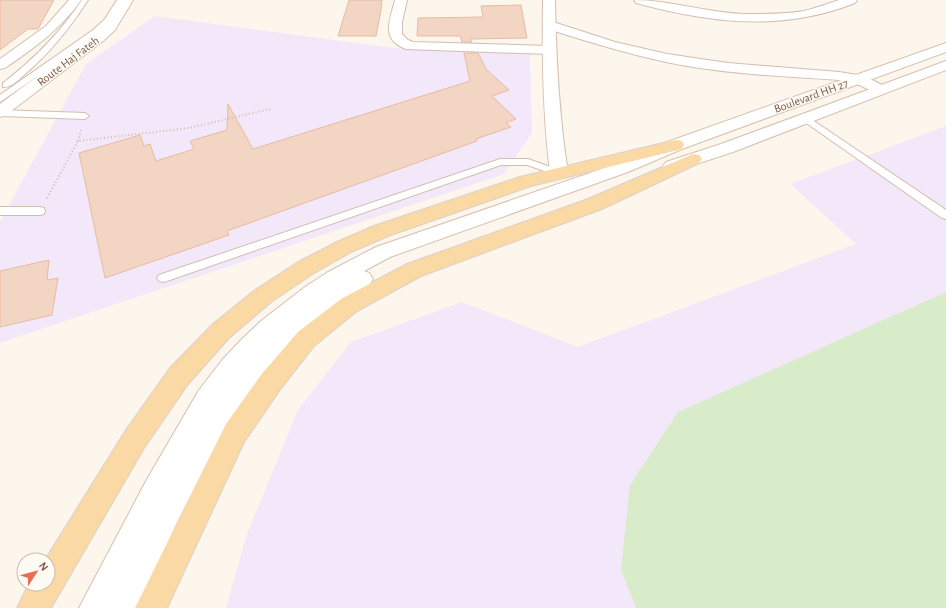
<svg xmlns="http://www.w3.org/2000/svg" width="946" height="608" font-family="'Alegreya Sans',sans-serif">
<rect width="100%" height="100%" fill="#fdf6ec"/>
<g fill="#f3e8fa">
<path d="M 155,16 L 394,48 L 530,53 L 532,133 L 504,174 L 0,343 L 0,222 L 86,64 Z"/>
<path d="M 946,126 L 946,608 L 226,608 L 247,534 L 298,410 L 351,342 L 462,302 L 578,347 L 856,244 L 790,184 Z"/>
</g>
<path fill="#d8ecc9" d="M 946,292 L 946,608 L 636,608 L 621,569 L 630,485 L 678,412 Z"/>
<g fill="#f3d5c3" stroke="#e6bba3">
<path d="M 0,0 L 54,0 L 38,29 L 28,29 L 0,50 Z"/>
<path d="M 349,0 L 382,0 L 381,10 L 376,36 L 338,36 Z"/>
<path d="M 521,5 L 527,38 L 470,39 L 472,42 L 462,42 L 460,36 L 417,36 L 418,18 L 483,17 L 481,6 Z"/>
<path d="M 464,53 L 478,53 L 486,69 L 509,90 L 492,96 L 516,119 L 506,123 L 511,127 L 476,139 L 477,141 L 227,231 L 229,235 L 105,278 L 79,153 L 140,135 L 144,146 L 150,144 L 156,161 L 194,149 L 190,141 L 227,130 L 228,104 L 253,149 L 470,81 Z"/>
<path d="M 49,260 L 47,280 L 58,278 L 52,315 L 0,327 L 0,271 Z"/>
</g>
<g fill="none" stroke-linecap="round" stroke-linejoin="round">
<g stroke="#d1beb0" stroke-width="2">
<g id="lane">
<path d="M 82,0 L 88,0 C 70,28 50,53 24,75 C 18,80 11,88 3,87 L 3,83 C 34,59 60,33 82,0 Z"/>
<path d="M 117,0 L 123,0 L 110,21 L 99,34 L 0,102 L 0,95 L 93,30 L 105,19 Z"/>
<path d="M 0,110 L 85,113 L 89,116 L 85,119 L 0,116 Z"/>
<path d="M 805,115 L 946,210 L 946,219 L 942,218 L 802,120 L 801,118 L 802,116 Z"/>
<path d="M 500,159 L 528,159 L 562,171 L 564,173 L 559,176 L 527,165 L 501,165 L 167,281 L 163,282 L 159,281 L 157,278 L 159,275 Z"/>
<path d="M 0,207 L 40,207 L 44,208 L 45,211 L 44,214 L 40,215 L 0,215 Z"/>
</g>
</g>
<g stroke="#d1beb0" stroke-width="2">
<g id="street">
<path d="M 395,0 L 407,0 L 402,22 L 402,34 L 408,40 L 413,42 L 549,46 L 554,47 L 556,50 L 554,53 L 549,54 L 406,49 C 380,39 390,21 395,0 Z"/>
<path d="M 634,0 C 672,0 710,14 749,14 C 767,14 786,14 804,11 C 816,8 827,4 839,0 C 844,0 851,0 857,0 L 855,3 C 782,32 710,23 636,3 Z"/>
<path d="M 550,21 L 615,42 L 667,54 L 728,63 L 839,72 L 864,76 L 884,86 L 887,89 L 884,92 L 879,94 L 874,92 L 855,83 L 839,80 C 781,76 723,74 666,62 C 625,53 585,41 545,28 L 543,25 L 545,22 Z"/>
</g>
</g>
<g stroke="#d6c0b0" stroke-width="2">
<g id="secondary">
<path d="M 69,0 L 81,0 C 61,29 34,48 5,68 L 0,69 L 0,59 L 46,26 Z"/>
<path d="M 121,0 L 133,0 L 115,30 L 103,41 L 6,115 L 0,117 L 0,104 L 93,35 L 105,24 Z"/>
<path d="M 543,0 L 555,0 C 556,58 559,116 568,173 L 565,177 L 559,179 L 553,177 L 550,173 C 543,116 542,58 543,0 Z"/>
<path d="M 946,43 L 946,52 L 682,149 L 628,172 L 390,257 L 364,271 L 369,273 L 373,279 L 369,285 L 332,309 L 298,338 L 268,368 L 244,400 L 212,453 L 176,524 L 139,608 L 79,608 L 146,481 L 199,390 L 223,359 L 242,339 L 261,321 L 305,287 L 328,272 L 376,247 L 616,164 L 670,141 Z"/>
<path d="M 946,61 L 946,70 L 733,152 L 672,172 L 666,170 L 663,166 L 666,162 L 721,144 Z"/>
</g>
</g>
<g stroke="#dad1cd" stroke-width="2">
<g id="primary">
<path d="M 676,140 L 682,141 L 684,145 L 682,149 L 531,186 L 388,236 L 351,252 L 314,273 L 271,302 L 229,338 L 188,384 L 144,448 L 51,608 L 17,608 L 29,584 L 48,584 L 48,560 L 45,560 L 126,430 L 170,368 L 213,324 L 255,290 L 300,261 L 337,242 L 374,226 L 520,177 Z"/>
<path d="M 693,154 L 699,155 L 702,159 L 699,163 L 602,209 L 421,276 L 357,311 L 314,346 L 279,391 L 244,442 L 167,608 L 135,608 L 226,424 L 261,375 L 298,332 L 341,299 L 407,264 L 588,199 Z"/>
</g>
</g>
<g stroke="#d9b8a5" stroke-width="2" stroke-dasharray="1 2.5" stroke-linecap="butt">
<path d="M 78,141 L 81,130"/>
<path d="M 47,198 L 78,141 L 189,128 L 270,109"/>
</g>
<use href="#lane" fill="#fff" fill-rule="evenodd"/>
<use href="#street" fill="#fff" fill-rule="evenodd"/>
<use href="#secondary" fill="#fff" fill-rule="evenodd"/>
<use href="#primary" fill="#fbd9a5" fill-rule="evenodd"/>
</g>
<g text-anchor="middle" dominant-baseline="central" stroke-width="3" stroke-linejoin="round" paint-order="stroke">
<g font-size="12" fill="#7a5c4d" stroke="#fffaf3">
<text transform="translate(68 61) rotate(-37)">Route Haj Fateh</text>
<text transform="translate(811 96) rotate(-20)">Boulevard HH 27</text>
</g>
</g>
<g transform="translate(36 572) rotate(54)"><circle r="19" fill="#fffaf3" stroke="#cabbb1"/>
<path d="M0-3L7 15L0 10L-7 15Z" fill="#e76f51"/>
<text y="-6" font-size="11" font-weight="bold" text-anchor="middle" fill="#7a5c4d">N</text>
</g>
</svg>
